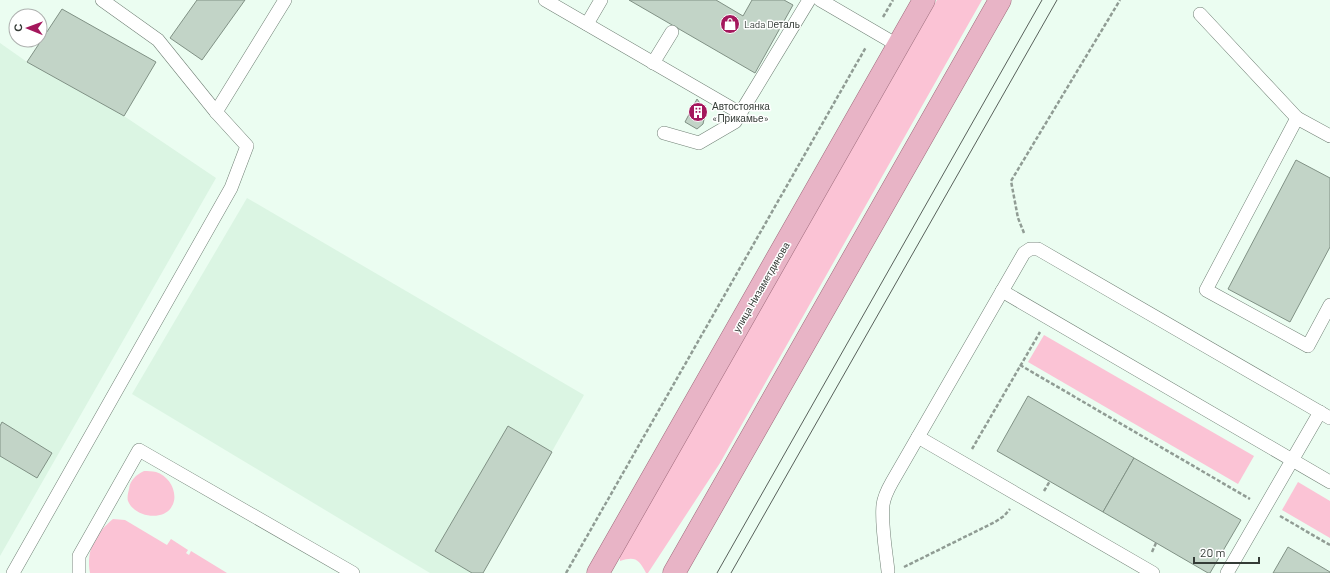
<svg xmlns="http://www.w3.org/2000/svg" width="1330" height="573" font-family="Barlow,sans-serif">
<rect width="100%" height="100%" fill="#ebfdf1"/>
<g fill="#dbf5e3">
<path d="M 0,43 L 27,62 L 124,116 L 216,178 L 0,556 Z"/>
<path d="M 247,198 L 584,395 L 483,573 L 430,573 L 132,394 Z"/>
</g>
<g fill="#fbc3d5">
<path d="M 937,0 L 982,0 L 720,463 L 648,573 L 646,573 C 639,559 635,556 620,561 L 620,556 Z"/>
<path d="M 1044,335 L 1254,456 L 1238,484 L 1028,362 Z"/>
<path d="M 144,471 C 148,471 152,471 156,472 C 170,476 179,494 172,506 C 164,522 134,517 128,501 C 127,498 128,493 129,489 C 130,480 136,475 144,471 Z"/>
<path d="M 1298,482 L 1330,501 L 1330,538 L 1282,510 Z"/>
<path d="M 113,519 L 125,520 L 167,545 L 171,539 L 188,550 L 186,553 L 189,555 L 191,551 L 227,573 L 90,573 C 86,550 95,534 113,519 Z"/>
</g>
<g fill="#c2d4c7" stroke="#809185">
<path d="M 197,0 L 245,0 L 202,60 L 170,38 Z"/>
<path d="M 629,0 L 716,0 L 743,16 L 752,0 L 784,0 L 793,5 L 755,73 Z"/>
<path d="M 62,9 L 156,62 L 124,116 L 27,62 Z"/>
<path d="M 697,99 L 704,109 L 705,115 L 703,124 L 697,129 L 685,122 Z"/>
<path d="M 1296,160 L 1330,178 L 1330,247 L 1290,322 L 1228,289 Z"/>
<path d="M 1028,396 L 1134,458 L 1103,512 L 997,451 Z"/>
<path d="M 2,422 L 52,453 L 37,478 L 0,456 L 0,426 Z"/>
<path d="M 508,426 L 552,452 L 483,573 L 472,573 L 435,551 Z"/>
<path d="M 1134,458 L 1241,520 L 1210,573 L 1208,573 L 1103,512 Z"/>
<path d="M 1288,547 L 1330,572 L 1330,573 L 1273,573 Z"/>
</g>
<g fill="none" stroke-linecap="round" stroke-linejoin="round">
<g stroke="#718176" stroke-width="14">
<g id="service">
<path d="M 545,0 L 740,113"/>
<path d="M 820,0 L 899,46"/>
<path d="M 1200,14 L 1297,118"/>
<path d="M 587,24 L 601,0"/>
<path d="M 653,63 L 672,32"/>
<path d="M 216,112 L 285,0"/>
<path d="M 664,133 L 699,143 L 735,122 L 809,0"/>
<path d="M 1330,136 L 1297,118 L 1206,290 L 1308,346 L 1330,305"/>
<path d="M 1002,291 L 1330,482"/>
<path d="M 918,437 L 1153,573"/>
<path d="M 888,571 C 886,552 881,525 883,505 C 884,497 888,489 892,482 L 1024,253 L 1030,249 L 1038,249 L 1330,418"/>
<path d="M 13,573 L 231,188 L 247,146 L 216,112 L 158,40 L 102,0"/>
<path d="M 79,573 L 79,556 L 139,450 L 353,573"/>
<path d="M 1227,573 L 1320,412"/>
</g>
</g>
<g stroke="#9f697b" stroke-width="23">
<g id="primary">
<path d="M 598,573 L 924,0"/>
<path d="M 674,573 L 1000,0"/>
</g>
</g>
<g stroke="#909c94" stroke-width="2.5" stroke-dasharray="4 2" stroke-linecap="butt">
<path d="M 883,17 L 893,0"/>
<path d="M 1024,233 L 1018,218 L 1011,181 L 1120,0"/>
<path d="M 1020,365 L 1250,499"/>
<path d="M 972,449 L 1040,332"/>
<path d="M 1044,491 L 1050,481"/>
<path d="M 1280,516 L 1330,545"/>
<path d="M 1152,552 L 1156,543"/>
<path d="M 904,567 L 995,522 L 1004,516 L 1010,509"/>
<path d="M 566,573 L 866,47"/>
</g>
<use href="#service" stroke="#fff" stroke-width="13"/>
<use href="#primary" stroke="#e8b4c6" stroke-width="22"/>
<g stroke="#58615b" stroke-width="1">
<path d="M 717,573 L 1042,0"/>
<path d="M 731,573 L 1057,0"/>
</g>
</g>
<defs>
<g id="shop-disc" transform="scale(1)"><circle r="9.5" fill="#a4175c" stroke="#fff"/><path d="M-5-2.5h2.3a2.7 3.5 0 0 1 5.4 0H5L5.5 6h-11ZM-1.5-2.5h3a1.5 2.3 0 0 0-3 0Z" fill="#fff"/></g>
<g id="building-disc" transform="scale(1)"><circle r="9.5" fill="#a4175c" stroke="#fff"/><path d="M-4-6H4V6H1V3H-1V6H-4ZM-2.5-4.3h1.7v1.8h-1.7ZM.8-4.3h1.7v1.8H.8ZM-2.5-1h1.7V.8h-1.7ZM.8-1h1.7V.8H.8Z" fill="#fff"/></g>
</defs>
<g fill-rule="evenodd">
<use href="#shop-disc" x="730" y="24"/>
<use href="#building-disc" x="698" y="112"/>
</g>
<g text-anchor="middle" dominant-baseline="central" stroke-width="3" stroke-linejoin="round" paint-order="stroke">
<g font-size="10" fill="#343b36" stroke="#fff" text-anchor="start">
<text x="744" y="24">Lada Dеталь</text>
<text x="712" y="106">Автостоянка<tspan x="712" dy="12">«Прикамье»</tspan></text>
</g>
<g font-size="10" fill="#343b36" stroke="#fff">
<text transform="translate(761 287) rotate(-60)">улица Низаметдинова</text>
</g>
</g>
<g transform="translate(28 28) rotate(271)"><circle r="19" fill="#ffffff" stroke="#aeb1af"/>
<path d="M0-3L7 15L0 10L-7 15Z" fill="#a4175c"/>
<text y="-6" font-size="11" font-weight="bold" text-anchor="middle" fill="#343b36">С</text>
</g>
<path d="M1194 557v6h65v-6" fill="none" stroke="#343b36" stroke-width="2"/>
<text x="1200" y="557" font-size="12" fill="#343b36" stroke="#ffffff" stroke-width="3" paint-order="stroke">20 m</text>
</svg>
